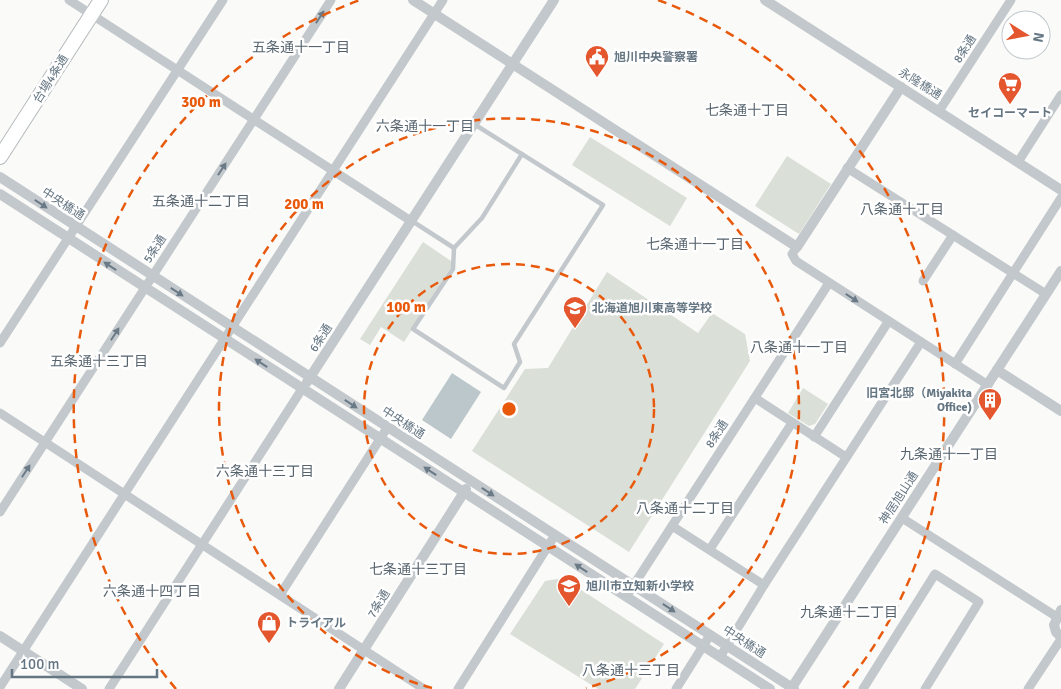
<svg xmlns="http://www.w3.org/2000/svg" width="1061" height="689" font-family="Signika,'Noto Sans JP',sans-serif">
<rect width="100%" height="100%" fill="#fafaf8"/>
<g fill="#dadfd7">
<path d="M 590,137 L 687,198 L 670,226 L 572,165 Z"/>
<path d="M 787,156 L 831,184 L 799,234 L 755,206 Z"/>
<path d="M 423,242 L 454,263 L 404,342 L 381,327 L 370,345 L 360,339 Z"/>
<path d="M 607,272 L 698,333 L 712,313 L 745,334 L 750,361 L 629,552 L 472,451 L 525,369 L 548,368 Z"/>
<path d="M 803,388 L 828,404 L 815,424 L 809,426 L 788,413 Z"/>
<path d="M 563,578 L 664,644 L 635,689 L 598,689 L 510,634 L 545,581 Z"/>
</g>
<path fill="#bbc7cb" d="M 452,373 L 481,392 L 451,439 L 422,420 Z"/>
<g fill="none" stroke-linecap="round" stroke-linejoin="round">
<g stroke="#b4b9bd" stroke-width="16">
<path id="trunk" d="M 0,157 L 101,0"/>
</g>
<g stroke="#c3c8cc" stroke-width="4.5">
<path d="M 412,221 L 454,248 L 482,218 L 522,154"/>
<path d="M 454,248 L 453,269 L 413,329 L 504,388 L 520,362 L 514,344 L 603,205 L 474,124"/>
</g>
<g stroke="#c3c8cc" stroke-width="9">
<path d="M 69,0 L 411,221"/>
<path d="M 939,111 L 1011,0"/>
<path d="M 1018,162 L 1061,95"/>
<path d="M 847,168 L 1046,294"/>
<path d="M 797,247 L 792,254 L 796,261 L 988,385"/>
<path d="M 923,281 L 953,235"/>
<path d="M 0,343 L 223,0"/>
<path d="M 955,364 L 1061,198"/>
<path d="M 755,398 L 846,457"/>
<path d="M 0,413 L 424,689"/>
<path d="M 814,437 L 888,322"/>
<path d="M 0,512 L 331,0"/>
<path d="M 902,518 L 1057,617"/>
<path d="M 672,526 L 764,585"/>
<path d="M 710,549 L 792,423"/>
<path d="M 280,595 L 387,428"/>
<path d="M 626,597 L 829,283"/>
<path d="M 720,657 L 764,585 L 921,342"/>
<path d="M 0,687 L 443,0"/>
<path d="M 109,689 L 302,389"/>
<path d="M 458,689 L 555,535"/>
<path d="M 676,689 L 710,635"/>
<path d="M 863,689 L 935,574 L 979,602 L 925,689"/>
<path d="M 1028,689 L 1061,639"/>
</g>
<g stroke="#c3c8cc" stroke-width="10">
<path d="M 413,0 L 797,247 L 901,87"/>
<path d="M 765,0 L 1061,190"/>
<path d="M 0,177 L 794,689"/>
<path d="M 0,194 L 770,689"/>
<path d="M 997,370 L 1061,411"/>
<path d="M 307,382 L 554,0"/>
<path d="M 1061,610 L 1054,625 L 1056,632 L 1061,637"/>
<path d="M 0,636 L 82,689"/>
<path d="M 339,689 L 466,489"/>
<path d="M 791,689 L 1061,271"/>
</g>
<use href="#trunk" stroke="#fff" stroke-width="14"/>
</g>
<defs><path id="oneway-solid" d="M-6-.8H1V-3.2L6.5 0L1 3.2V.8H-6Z" transform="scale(1.25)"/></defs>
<g fill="#6a7a87">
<use href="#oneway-solid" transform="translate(320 17) rotate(-57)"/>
<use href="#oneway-solid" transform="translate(222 169) rotate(-57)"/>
<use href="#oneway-solid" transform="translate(41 204) rotate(33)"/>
<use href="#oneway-solid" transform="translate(110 266) rotate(-147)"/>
<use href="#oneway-solid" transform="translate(177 292) rotate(33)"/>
<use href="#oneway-solid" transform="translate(852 298) rotate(33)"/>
<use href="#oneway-solid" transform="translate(115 334) rotate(-57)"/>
<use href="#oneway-solid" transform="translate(261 363) rotate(-147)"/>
<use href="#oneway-solid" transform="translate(351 404) rotate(33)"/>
<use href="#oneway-solid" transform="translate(26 471) rotate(-57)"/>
<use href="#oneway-solid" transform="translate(430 471) rotate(-147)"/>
<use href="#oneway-solid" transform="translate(488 492) rotate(33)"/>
<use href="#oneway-solid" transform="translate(581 568) rotate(-147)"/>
<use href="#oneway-solid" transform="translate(669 608) rotate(33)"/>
</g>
<g fill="none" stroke="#e8590c" stroke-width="2.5" stroke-dasharray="9 6">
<circle cx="509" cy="409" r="145"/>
<path d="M432 688A290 290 0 1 1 586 688"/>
<path d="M176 689A435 435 0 0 1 360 0M658 0A435 435 0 0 1 842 689"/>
</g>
<defs>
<g id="civic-pin" transform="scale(1.25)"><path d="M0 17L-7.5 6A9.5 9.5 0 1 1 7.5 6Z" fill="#e4572e" stroke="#fff"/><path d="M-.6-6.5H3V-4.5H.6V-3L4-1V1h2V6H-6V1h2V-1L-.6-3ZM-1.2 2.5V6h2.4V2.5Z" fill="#fff"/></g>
<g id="supermarket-pin" transform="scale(1.25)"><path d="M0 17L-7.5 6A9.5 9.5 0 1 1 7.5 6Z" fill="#e4572e" stroke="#fff"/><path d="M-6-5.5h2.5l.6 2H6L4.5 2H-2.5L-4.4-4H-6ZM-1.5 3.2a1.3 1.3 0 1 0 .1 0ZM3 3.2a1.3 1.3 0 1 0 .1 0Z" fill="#fff"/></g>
<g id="school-pin" transform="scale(1.25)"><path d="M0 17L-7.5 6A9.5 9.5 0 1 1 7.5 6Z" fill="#e4572e" stroke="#fff"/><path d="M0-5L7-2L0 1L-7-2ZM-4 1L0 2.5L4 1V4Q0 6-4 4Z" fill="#fff"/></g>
<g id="building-pin" transform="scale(1.25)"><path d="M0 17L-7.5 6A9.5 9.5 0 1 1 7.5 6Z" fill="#e4572e" stroke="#fff"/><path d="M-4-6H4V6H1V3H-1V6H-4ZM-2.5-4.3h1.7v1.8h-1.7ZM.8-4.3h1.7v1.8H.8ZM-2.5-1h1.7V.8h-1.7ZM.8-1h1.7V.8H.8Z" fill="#fff"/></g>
<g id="shop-pin" transform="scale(1.25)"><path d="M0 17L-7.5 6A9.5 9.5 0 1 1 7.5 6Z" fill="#e4572e" stroke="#fff"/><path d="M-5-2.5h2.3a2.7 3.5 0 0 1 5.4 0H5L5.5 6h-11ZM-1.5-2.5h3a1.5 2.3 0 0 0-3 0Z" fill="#fff"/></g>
</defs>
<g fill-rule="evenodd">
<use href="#civic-pin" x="597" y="57"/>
<use href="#supermarket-pin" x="1010" y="84"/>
<use href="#school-pin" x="575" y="308"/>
<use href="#building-pin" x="990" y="400"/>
<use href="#school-pin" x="569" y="586"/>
<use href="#shop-pin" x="269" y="623"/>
</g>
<g text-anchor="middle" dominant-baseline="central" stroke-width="5" stroke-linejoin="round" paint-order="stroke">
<g font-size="12" fill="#657683" stroke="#fff">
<text transform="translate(965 49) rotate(-57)">8条通</text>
<text transform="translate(51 79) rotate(-58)">台場4条通</text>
<text transform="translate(920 84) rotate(32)">永隆橋通</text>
<text transform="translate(63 204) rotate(33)">中央橋通</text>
<text transform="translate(155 249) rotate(-57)">5条通</text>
<text transform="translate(321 338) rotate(-57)">6条通</text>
<text transform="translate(403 423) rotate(33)">中央橋通</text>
<text transform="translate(717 434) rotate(-57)">8条通</text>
<text transform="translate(899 498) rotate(-57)">神居旭山通</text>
<text transform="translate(379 604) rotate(-58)">7条通</text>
<text transform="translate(744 642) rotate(33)">中央橋通</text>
</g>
<g font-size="12" font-weight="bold" fill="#657683" stroke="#fff" text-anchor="start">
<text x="614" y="57">旭川中央警察署</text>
<text x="1010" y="113" text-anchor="middle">セイコーマート</text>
<text x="592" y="308">北海道旭川東高等学校</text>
<text x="972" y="393" text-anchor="end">旧宮北邸（Miyakita<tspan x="972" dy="14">Office)</tspan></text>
<text x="586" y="586">旭川市立知新小学校</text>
<text x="286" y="623">トライアル</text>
</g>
<g font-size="14" fill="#57646e" stroke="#fff">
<text x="301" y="47">五条通十一丁目</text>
<text x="747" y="110">七条通十丁目</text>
<text x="425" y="126">六条通十一丁目</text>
<text x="201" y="201">五条通十二丁目</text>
<text x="902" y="209">八条通十丁目</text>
<text x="695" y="244">七条通十一丁目</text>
<text x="799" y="347">八条通十一丁目</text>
<text x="99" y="361">五条通十三丁目</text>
<text x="949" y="454">九条通十一丁目</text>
<text x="265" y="471">六条通十三丁目</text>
<text x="685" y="508">八条通十二丁目</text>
<text x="418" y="569">七条通十三丁目</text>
<text x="152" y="591">六条通十四丁目</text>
<text x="849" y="612">九条通十二丁目</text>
<text x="631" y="670">八条通十三丁目</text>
</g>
</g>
<circle cx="509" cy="409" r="8" fill="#e8590c" stroke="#fff" stroke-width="2.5"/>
<g font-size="15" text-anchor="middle" font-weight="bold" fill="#e8590c" stroke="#fff" stroke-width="5" stroke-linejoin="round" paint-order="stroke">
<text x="201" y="107">300 m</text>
<text x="304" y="209">200 m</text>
<text x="406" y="312">100 m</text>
</g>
<g transform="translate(1026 35) rotate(101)"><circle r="24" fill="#ffffff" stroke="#c1c8cd"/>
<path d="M0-4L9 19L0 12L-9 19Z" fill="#e4572e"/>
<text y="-8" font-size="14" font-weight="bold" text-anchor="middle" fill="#657683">N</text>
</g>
<path d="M12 669v8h145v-8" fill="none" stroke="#657683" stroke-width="2.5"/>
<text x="20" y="669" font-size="15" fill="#657683" stroke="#ffffff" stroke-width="4" paint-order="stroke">100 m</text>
</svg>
